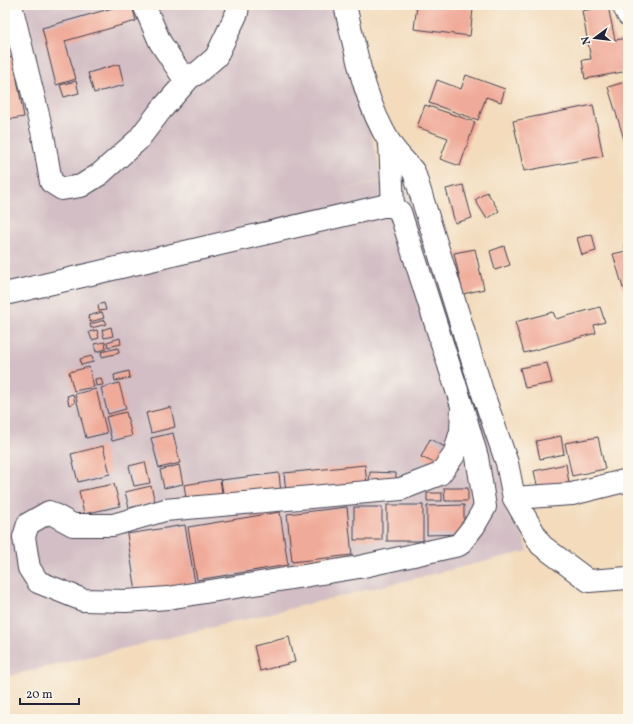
<svg xmlns="http://www.w3.org/2000/svg" width="633" height="724" font-family="Vollkorn,serif">
<rect width="100%" height="100%" fill="#fbf7ec"/>
<filter id="ink" filterUnits="userSpaceOnUse"><feTurbulence type="fractalNoise" baseFrequency=".025" numOctaves="2"/><feDisplacementMap in="SourceGraphic" scale="8" xChannelSelector="R" yChannelSelector="G"/><feConvolveMatrix kernelMatrix="1 2 1 2 8 2 1 2 1" color-interpolation-filters="sRGB"/></filter>
<filter id="wash" filterUnits="userSpaceOnUse"><feTurbulence type="fractalNoise" baseFrequency=".012" numOctaves="4" result="noise"/><feDisplacementMap in="SourceGraphic" scale="16" xChannelSelector="R" yChannelSelector="G"/><feGaussianBlur stdDeviation="0.9" result="paint"/><feColorMatrix in="noise" values="0 0 0 0 0 0 0 0 0 0 0 0 0 0 0 0 0 1.4 0 .05"/><feComposite in="paint" operator="in"/></filter>
<g filter="url(#wash)">
<rect width="100%" height="100%" fill="#f3dbbc"/>
<path fill="#d2bec4" d="M 5,5 L 341,5 L 382,180 L 329,193 L 403,176 L 528,551 L 5,677 Z"/>
<g id="blocks">
<g fill="#f0aa99">
<path d="M 123,5 L 132,5 L 136,21 L 65,41 L 76,79 L 56,85 L 42,28 Z"/>
<path d="M 417,5 L 469,5 L 469,9 L 473,9 L 470,36 L 414,29 Z"/>
<path d="M 608,6 L 615,40 L 628,38 L 628,71 L 585,79 L 582,60 L 591,59 L 582,11 Z"/>
<path d="M 13,57 L 24,117 L 5,120 L 5,58 Z"/>
<path d="M 119,64 L 124,85 L 94,93 L 88,73 Z"/>
<path d="M 466,75 L 505,89 L 501,102 L 486,97 L 478,120 L 429,103 L 437,80 L 461,89 Z"/>
<path d="M 76,81 L 79,93 L 64,97 L 60,85 Z"/>
<path d="M 628,81 L 628,152 L 608,87 Z"/>
<path d="M 425,105 L 475,122 L 460,166 L 440,159 L 448,138 L 417,127 Z"/>
<path d="M 593,105 L 603,156 L 524,171 L 513,121 Z"/>
<path d="M 463,185 L 472,218 L 455,223 L 446,189 Z"/>
<path d="M 487,192 L 499,211 L 487,219 L 475,200 Z"/>
<path d="M 592,234 L 596,251 L 582,255 L 577,238 Z"/>
<path d="M 628,241 L 628,287 L 623,288 L 613,254 L 626,251 L 624,243 Z"/>
<path d="M 504,246 L 510,265 L 495,270 L 490,251 Z"/>
<path d="M 475,249 L 484,289 L 463,294 L 454,253 Z"/>
<path d="M 104,303 L 106,310 L 99,311 L 98,305 Z"/>
<path d="M 600,307 L 605,322 L 594,325 L 596,333 L 524,353 L 515,322 L 553,312 L 556,319 Z"/>
<path d="M 102,312 L 104,318 L 90,322 L 88,316 Z"/>
<path d="M 105,320 L 107,324 L 91,328 L 90,324 Z"/>
<path d="M 111,327 L 113,336 L 104,338 L 102,330 Z"/>
<path d="M 97,330 L 99,338 L 92,340 L 89,332 Z"/>
<path d="M 120,338 L 121,344 L 108,347 L 107,342 Z"/>
<path d="M 105,342 L 106,349 L 96,352 L 94,344 Z"/>
<path d="M 118,348 L 119,353 L 102,357 L 101,352 Z"/>
<path d="M 92,356 L 93,362 L 81,365 L 80,359 Z"/>
<path d="M 547,363 L 552,383 L 525,388 L 520,368 Z"/>
<path d="M 89,367 L 94,387 L 74,391 L 69,372 Z"/>
<path d="M 129,371 L 130,378 L 115,381 L 114,375 Z"/>
<path d="M 101,378 L 103,385 L 96,386 L 95,379 Z"/>
<path d="M 119,383 L 126,409 L 108,414 L 101,388 Z"/>
<path d="M 96,389 L 107,433 L 86,438 L 75,394 Z"/>
<path d="M 73,394 L 75,403 L 69,405 L 67,396 Z"/>
<path d="M 171,407 L 175,427 L 151,433 L 146,413 Z"/>
<path d="M 126,412 L 132,436 L 112,441 L 106,417 Z"/>
<path d="M 173,433 L 180,463 L 159,468 L 151,438 Z"/>
<path d="M 561,436 L 564,454 L 540,459 L 536,441 Z"/>
<path d="M 598,437 L 605,469 L 572,476 L 565,443 Z"/>
<path d="M 430,439 L 445,447 L 437,464 L 421,457 Z"/>
<path d="M 103,446 L 110,474 L 78,482 L 71,454 Z"/>
<path d="M 145,462 L 150,483 L 134,486 L 129,466 Z"/>
<path d="M 566,464 L 569,483 L 538,489 L 534,471 Z"/>
<path d="M 179,465 L 183,484 L 164,488 L 160,470 Z"/>
<path d="M 365,465 L 367,484 L 286,492 L 284,473 Z"/>
<path d="M 370,472 L 396,473 L 396,482 L 369,481 Z"/>
<path d="M 279,473 L 281,494 L 224,499 L 221,480 Z"/>
<path d="M 220,479 L 223,500 L 187,505 L 184,485 Z"/>
<path d="M 114,484 L 120,506 L 84,514 L 79,491 Z"/>
<path d="M 151,486 L 155,502 L 129,508 L 125,492 Z"/>
<path d="M 444,488 L 468,488 L 468,501 L 445,501 Z"/>
<rect x="427" y="493" width="15" height="8"/>
<rect x="387" y="505" width="36" height="36"/>
<path d="M 464,505 L 464,534 L 427,535 L 427,506 Z"/>
<path d="M 347,507 L 352,555 L 292,562 L 287,514 Z"/>
<rect x="354" y="507" width="28" height="33"/>
<path d="M 280,512 L 288,565 L 197,580 L 188,527 Z"/>
<path d="M 185,525 L 195,583 L 136,592 L 127,534 Z"/>
<path d="M 289,637 L 295,662 L 260,671 L 254,646 Z"/>
</g>
</g>
</g>
<g filter="url(#ink)">
<use href="#blocks" fill-opacity="0" stroke="#413e4e" stroke-width="1"/>
<g fill="none" stroke-linecap="round" stroke-linejoin="round">
<g stroke="#413e4e" stroke-width="24">
<g id="minor">
<path d="M 11,5 L 43,135 L 51,182 L 62,189 L 81,186 L 100,174 L 138,140 L 161,110 L 192,75"/>
<path d="M 144,5 L 160,42 L 181,74 L 195,75 L 216,57 L 237,13 L 238,5"/>
<path d="M 345,5 C 356,52 364,101 390,143 C 396,153 406,162 414,172 L 482,391 L 507,463 L 514,498 L 541,545 L 589,581 L 628,578"/>
<path d="M 623,5 L 628,15"/>
<path d="M 390,143 L 393,206"/>
<path d="M 5,294 L 383,206 L 393,206 L 400,212 L 462,406 L 461,431 L 454,455 L 440,474 L 401,489 L 165,510 L 113,525 L 73,525 L 49,512 L 28,524 L 24,537 L 29,568 L 38,582 L 83,600 L 126,601 L 168,598 L 359,567 L 459,545 L 474,526 L 485,507 L 477,457 L 462,406"/>
<path d="M 514,498 L 572,494 L 628,480"/>
</g>
</g>
<use href="#minor" stroke="#fff" stroke-width="22"/>
</g>
</g>
<rect width="633" height="724" fill="none" stroke="#fbf7ec" stroke-width="20"/>
<g transform="translate(595 38) rotate(255)" stroke="#fbf7ec" stroke-width="3" paint-order="stroke">
<path d="M0-3L7 15L0 10L-7 15Z" fill="#22223b"/>
<text y="-6" font-size="11" font-weight="bold" text-anchor="middle" fill="#22223b">N</text>
</g>
<path d="M20 698v6h59v-6" fill="none" stroke="#22223b" stroke-width="2"/>
<text x="26" y="698" font-size="12" fill="#22223b" stroke="#fbf7ec" stroke-width="3" paint-order="stroke">20 m</text>
</svg>
